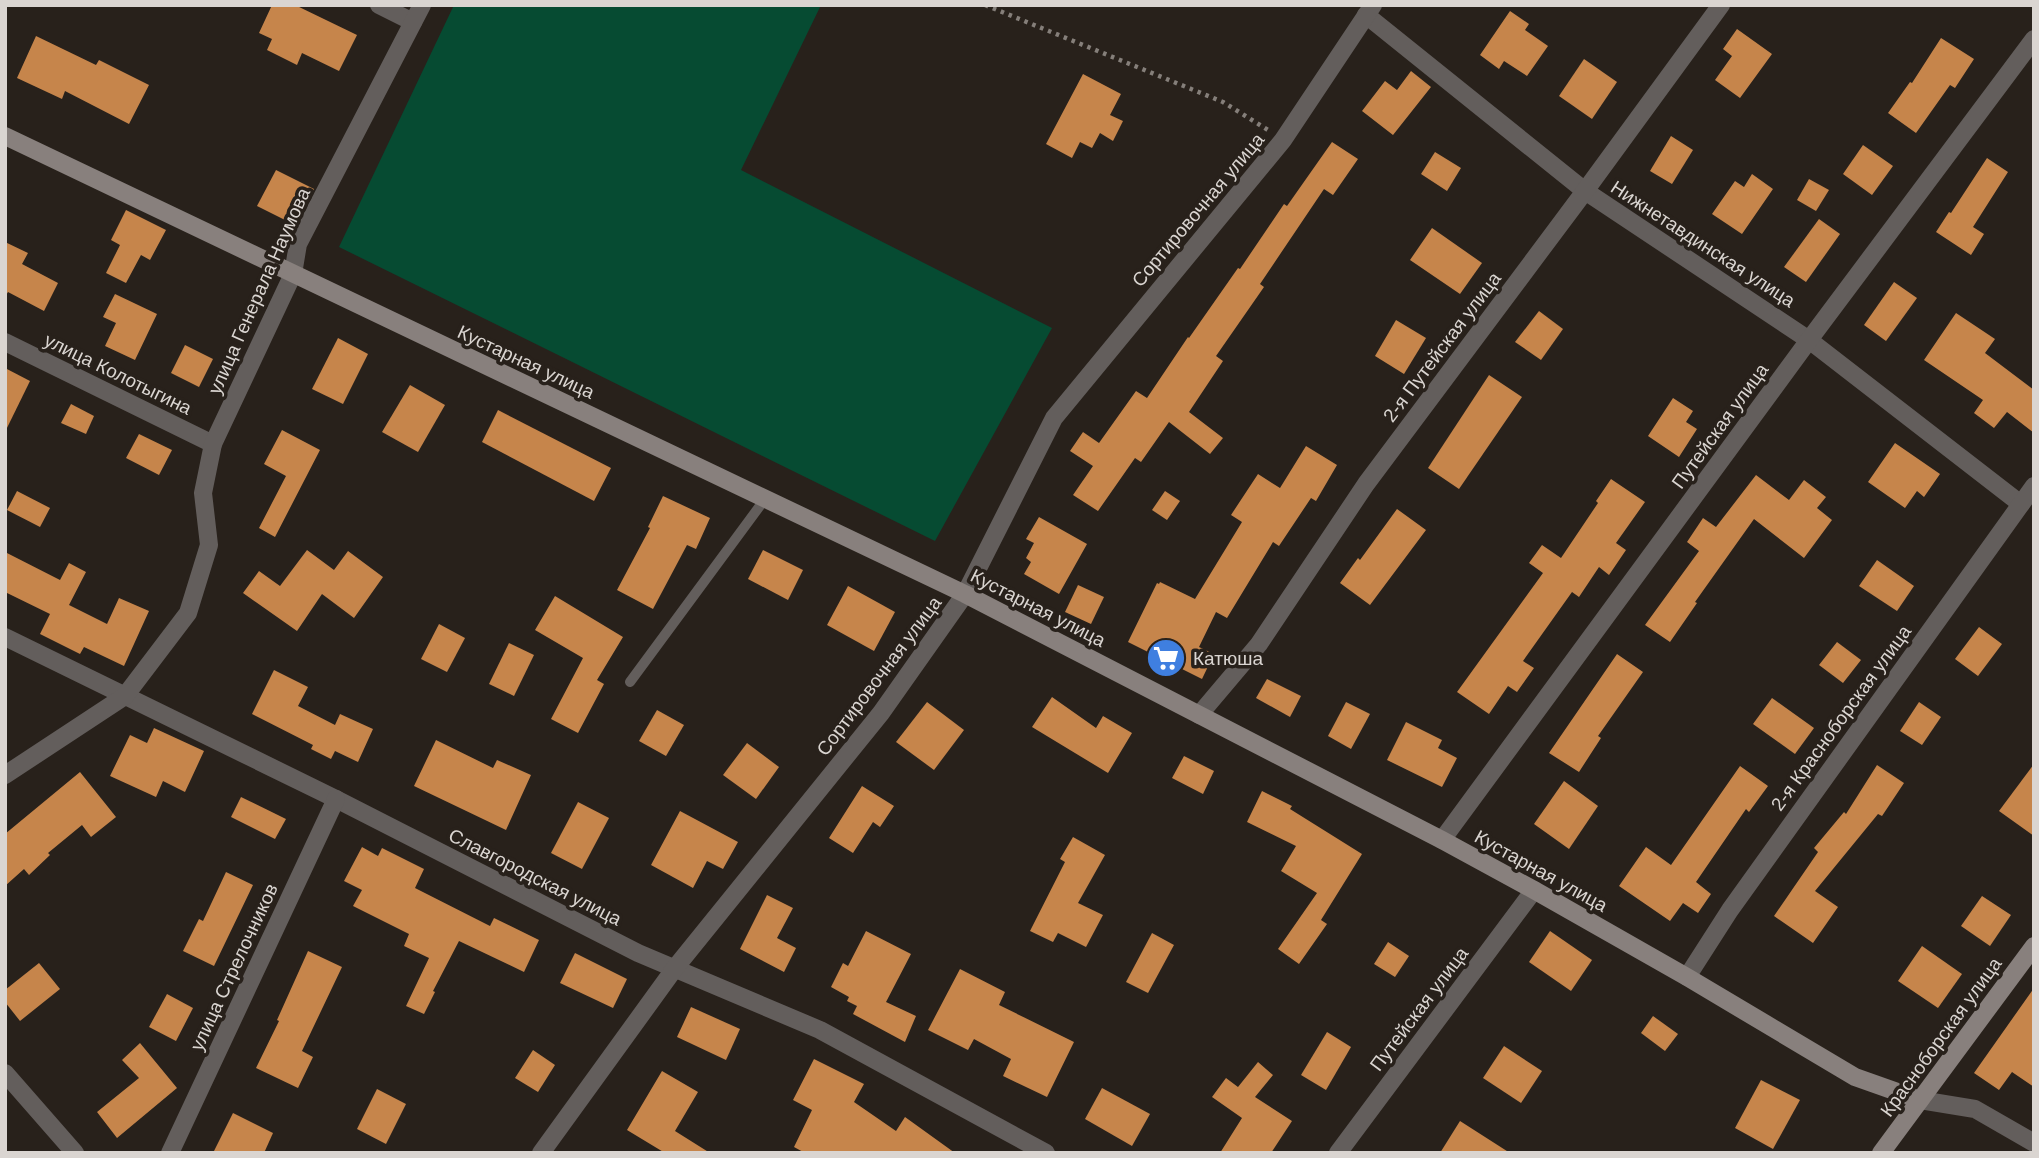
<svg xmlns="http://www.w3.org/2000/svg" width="2039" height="1158" font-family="Helvetica,sans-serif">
<rect width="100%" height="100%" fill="#28211b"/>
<path fill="#064b32" d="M 454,5 L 821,5 L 741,170 L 1052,328 L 935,541 L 339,247 Z"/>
<g fill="#c6854b">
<path d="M 272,5 L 295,5 L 357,35 L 339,71 L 302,53 L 297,65 L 267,50 L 272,39 L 259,33 Z"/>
<path d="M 1510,11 L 1529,24 L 1525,30 L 1548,46 L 1527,76 L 1504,61 L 1499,69 L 1480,55 Z"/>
<path d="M 1737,29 L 1772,54 L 1740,98 L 1715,80 L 1732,56 L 1723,49 Z"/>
<path d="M 36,36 L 96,65 L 99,60 L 149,85 L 129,124 L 65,91 L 62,99 L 17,78 Z"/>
<path d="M 1941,38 L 1974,59 L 1955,88 L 1950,85 L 1916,133 L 1888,113 L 1910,82 L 1912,83 Z"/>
<path d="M 1584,59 L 1617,82 L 1592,119 L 1559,96 Z"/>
<path d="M 1411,71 L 1431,87 L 1393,135 L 1362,111 L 1385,81 L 1397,90 Z"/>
<path d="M 1083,74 L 1121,94 L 1110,115 L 1123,121 L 1113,141 L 1100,133 L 1092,148 L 1080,142 L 1072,158 L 1046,144 Z"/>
<path d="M 1671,136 L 1693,150 L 1672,184 L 1650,171 Z"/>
<path d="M 1332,142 L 1358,159 L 1333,195 L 1324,189 L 1260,284 L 1264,287 L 1216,356 L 1223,361 L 1189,412 L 1223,438 L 1210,454 L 1169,422 L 1141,462 L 1135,458 L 1098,511 L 1073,495 L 1093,466 L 1070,451 L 1083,432 L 1099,443 L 1136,391 L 1147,398 L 1188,337 L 1189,338 L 1238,268 L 1240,269 L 1284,204 L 1287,206 Z"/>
<path d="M 1863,145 L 1893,166 L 1872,195 L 1843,174 Z"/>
<path d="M 1435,152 L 1461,168 L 1447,191 L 1421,174 Z"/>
<path d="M 1987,158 L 2008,172 L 1973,227 L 1984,234 L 1971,255 L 1936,232 L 1949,212 L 1951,213 Z"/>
<path d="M 276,170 L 314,189 L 295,225 L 257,206 Z"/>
<path d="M 1752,174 L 1773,189 L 1742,234 L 1712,214 L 1735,181 L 1744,187 Z"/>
<path d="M 1809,179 L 1829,190 L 1816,211 L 1797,200 Z"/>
<path d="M 126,210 L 166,230 L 150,260 L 141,255 L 126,283 L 106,273 L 120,245 L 111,240 Z"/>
<path d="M 1819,219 L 1840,234 L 1806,282 L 1784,267 Z"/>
<path d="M 1432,228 L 1482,263 L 1460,294 L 1410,260 Z"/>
<path d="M 5,242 L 28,253 L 22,264 L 58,283 L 44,311 L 8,292 L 5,297 Z"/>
<path d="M 1894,282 L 1917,298 L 1886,341 L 1864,325 Z"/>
<path d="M 115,294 L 157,314 L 135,360 L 105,346 L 116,323 L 103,317 Z"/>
<path d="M 1539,311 L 1563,329 L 1541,360 L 1515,342 Z"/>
<path d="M 1956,313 L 1995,339 L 1985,353 L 2034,390 L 2034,433 L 2007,412 L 1994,428 L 1974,413 L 1983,400 L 1924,360 Z"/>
<path d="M 1396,320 L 1426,338 L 1404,374 L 1375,356 Z"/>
<path d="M 338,338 L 368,354 L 343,404 L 312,389 Z"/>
<path d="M 185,345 L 213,359 L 199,387 L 171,373 Z"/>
<path d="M 5,368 L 30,381 L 5,432 Z"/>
<path d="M 1489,375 L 1522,397 L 1459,489 L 1428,468 Z"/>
<path d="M 410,385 L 445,405 L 418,452 L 382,432 Z"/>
<path d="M 1673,398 L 1693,411 L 1686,422 L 1697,429 L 1679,457 L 1648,436 Z"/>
<path d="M 71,404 L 94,416 L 86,434 L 61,423 Z"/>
<path d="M 498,410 L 611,468 L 594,501 L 482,442 Z"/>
<path d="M 282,430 L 320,450 L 275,537 L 259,528 L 286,476 L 264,464 Z"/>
<path d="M 139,434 L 172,450 L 159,475 L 126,458 Z"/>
<path d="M 1895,443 L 1940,474 L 1924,497 L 1917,491 L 1905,508 L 1868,482 Z"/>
<path d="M 1306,446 L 1337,465 L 1316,501 L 1311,498 L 1279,546 L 1273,542 L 1227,618 L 1216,612 L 1199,647 L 1214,654 L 1202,679 L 1128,642 L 1157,583 L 1159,584 L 1160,582 L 1195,599 L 1242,522 L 1231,515 L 1258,474 L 1280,488 Z"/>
<path d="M 1756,475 L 1789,500 L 1804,480 L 1826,497 L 1817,508 L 1832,520 L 1804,558 L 1754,519 L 1695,602 L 1697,603 L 1670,642 L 1645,625 L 1699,551 L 1687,542 L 1703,518 L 1716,527 Z"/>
<path d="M 1611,479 L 1645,502 L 1616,543 L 1626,550 L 1609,575 L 1599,567 L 1579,597 L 1572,592 L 1523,661 L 1534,668 L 1517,692 L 1508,686 L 1489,714 L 1457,692 L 1543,573 L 1529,563 L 1542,545 L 1561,558 L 1598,503 L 1596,501 Z"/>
<path d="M 17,491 L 50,508 L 40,527 L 7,510 Z"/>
<path d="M 1165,491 L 1180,501 L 1167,520 L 1152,510 Z"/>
<path d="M 663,496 L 710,518 L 696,549 L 687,545 L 653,609 L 617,590 L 650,528 L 648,527 Z"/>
<path d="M 1397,509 L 1426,530 L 1370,605 L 1340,583 L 1358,558 L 1360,560 Z"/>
<path d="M 1039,517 L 1087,544 L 1059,594 L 1024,574 L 1031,562 L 1026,558 L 1034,543 L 1026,539 Z"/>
<path d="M 307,550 L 334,570 L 348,551 L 383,577 L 354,618 L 322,594 L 297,631 L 243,593 L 259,571 L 280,586 Z"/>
<path d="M 763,550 L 803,570 L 788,600 L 748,579 Z"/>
<path d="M 5,552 L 60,580 L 69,563 L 86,572 L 69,605 L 107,624 L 119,598 L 149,611 L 124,666 L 84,647 L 80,654 L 40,634 L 50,614 L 5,592 Z"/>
<path d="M 1877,560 L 1914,586 L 1897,611 L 1859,586 Z"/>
<path d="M 1078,585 L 1104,597 L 1091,624 L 1065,612 Z"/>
<path d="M 848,586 L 895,612 L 874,651 L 827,625 Z"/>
<path d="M 555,596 L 623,637 L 597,680 L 604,684 L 578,733 L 551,719 L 583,658 L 535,630 Z"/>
<path d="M 439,624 L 465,638 L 447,672 L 421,659 Z"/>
<path d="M 1979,627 L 2002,644 L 1978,676 L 1955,659 Z"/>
<path d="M 1837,642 L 1861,660 L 1843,683 L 1819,665 Z"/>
<path d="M 509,643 L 534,655 L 514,696 L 489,684 Z"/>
<path d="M 1617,654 L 1643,672 L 1598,736 L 1601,738 L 1579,772 L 1549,753 Z"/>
<path d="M 274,670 L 308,687 L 298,706 L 335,725 L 340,714 L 373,729 L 358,762 L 335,751 L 331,759 L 311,749 L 313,745 L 252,714 Z"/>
<path d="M 1267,679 L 1301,696 L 1290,717 L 1256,698 Z"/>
<path d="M 1052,697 L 1096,728 L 1103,716 L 1132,733 L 1108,773 L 1032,727 Z"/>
<path d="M 1772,698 L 1814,728 L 1795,754 L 1753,724 Z"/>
<path d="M 927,702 L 964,730 L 934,770 L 896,742 Z"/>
<path d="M 1346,702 L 1370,714 L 1351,749 L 1328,736 Z"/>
<path d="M 1919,702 L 1941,717 L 1922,745 L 1900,731 Z"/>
<path d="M 657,710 L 684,725 L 666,756 L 639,741 Z"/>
<path d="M 1406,722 L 1442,740 L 1438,748 L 1457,758 L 1442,787 L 1387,760 Z"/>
<path d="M 154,728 L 204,751 L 185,792 L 163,781 L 156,797 L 110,776 L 130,735 L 147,743 Z"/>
<path d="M 436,740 L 493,768 L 497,760 L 531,775 L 506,830 L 414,786 Z"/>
<path d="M 747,743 L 779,767 L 756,799 L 723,775 Z"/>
<path d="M 1184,756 L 1214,771 L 1203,794 L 1172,778 Z"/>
<path d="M 2034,764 L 2034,836 L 1999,811 Z"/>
<path d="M 1877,765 L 1904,783 L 1882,816 L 1878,814 L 1815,891 L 1838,907 L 1813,943 L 1774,916 L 1818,852 L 1814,848 L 1844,812 L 1846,814 Z"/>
<path d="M 1740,766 L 1768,786 L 1749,812 L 1746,809 L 1696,882 L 1711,894 L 1698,913 L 1683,903 L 1670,921 L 1619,886 L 1646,847 L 1671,865 Z"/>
<path d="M 80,772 L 116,817 L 91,837 L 82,825 L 48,853 L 50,855 L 29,875 L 24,869 L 5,886 L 5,834 Z"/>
<path d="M 1564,781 L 1598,806 L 1569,849 L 1534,824 Z"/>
<path d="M 862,786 L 894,806 L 880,827 L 873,822 L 853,853 L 829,838 Z"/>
<path d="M 1262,791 L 1292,806 L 1290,809 L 1362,854 L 1321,920 L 1327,924 L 1299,964 L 1278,949 L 1317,893 L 1281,871 L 1296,846 L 1247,822 Z"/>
<path d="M 241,797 L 286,819 L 275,839 L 231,817 Z"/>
<path d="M 578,802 L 609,818 L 582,869 L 551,853 Z"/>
<path d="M 680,811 L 738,842 L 723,869 L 707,861 L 693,888 L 651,865 Z"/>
<path d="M 1073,837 L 1105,855 L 1078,903 L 1103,915 L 1086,947 L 1058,933 L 1053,942 L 1030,931 L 1065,862 L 1060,859 Z"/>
<path d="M 362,847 L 378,856 L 382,848 L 424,869 L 415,888 L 490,926 L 494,918 L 539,940 L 524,972 L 459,941 L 433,991 L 435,992 L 424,1014 L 406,1006 L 429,958 L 404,946 L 409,934 L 353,906 L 362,890 L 344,881 Z"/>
<path d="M 226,872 L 253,885 L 214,966 L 183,951 L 199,919 L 203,921 Z"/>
<path d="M 767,895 L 793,908 L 777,938 L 796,948 L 784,972 L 740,949 Z"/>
<path d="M 1982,896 L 2011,915 L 1990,946 L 1961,926 Z"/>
<path d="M 866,931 L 911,954 L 886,1002 L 916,1016 L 905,1042 L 853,1014 L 857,1006 L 847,1001 L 849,997 L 831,987 L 843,963 L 848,966 Z"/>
<path d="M 1550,931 L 1592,960 L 1571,991 L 1529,962 Z"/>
<path d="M 1152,933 L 1174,945 L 1148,993 L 1126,982 Z"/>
<path d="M 1388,942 L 1409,956 L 1395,977 L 1374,964 Z"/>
<path d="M 1922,946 L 1962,974 L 1938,1008 L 1898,981 Z"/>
<path d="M 308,951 L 342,967 L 302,1051 L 313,1057 L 298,1088 L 256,1068 L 279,1021 L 277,1020 Z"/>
<path d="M 575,953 L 627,979 L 613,1008 L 560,983 Z"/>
<path d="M 39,963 L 60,989 L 20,1021 L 5,1002 L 5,990 Z"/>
<path d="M 960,969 L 1005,992 L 999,1005 L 1074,1042 L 1047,1097 L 1003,1076 L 1011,1059 L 974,1039 L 968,1050 L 928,1030 Z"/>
<path d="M 2034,988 L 2034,1087 L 2012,1072 L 1999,1090 L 1974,1073 Z"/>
<path d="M 167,994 L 193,1008 L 176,1041 L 149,1027 Z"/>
<path d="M 691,1007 L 740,1029 L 726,1060 L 677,1037 Z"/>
<path d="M 1653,1016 L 1678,1034 L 1665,1051 L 1641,1033 Z"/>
<path d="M 1327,1032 L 1351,1047 L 1326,1090 L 1301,1075 Z"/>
<path d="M 140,1043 L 177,1088 L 117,1138 L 97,1112 L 139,1078 L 122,1060 Z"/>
<path d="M 1504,1046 L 1542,1071 L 1521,1103 L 1483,1078 Z"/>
<path d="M 533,1050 L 555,1065 L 538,1092 L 515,1078 Z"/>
<path d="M 814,1059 L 864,1084 L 854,1102 L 896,1131 L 905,1117 L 955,1153 L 805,1153 L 794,1147 L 812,1110 L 793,1100 Z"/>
<path d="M 1258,1062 L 1273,1075 L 1255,1097 L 1292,1121 L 1271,1153 L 1220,1153 L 1242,1118 L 1212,1097 L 1226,1078 L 1238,1087 Z"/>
<path d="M 662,1071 L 698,1092 L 675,1131 L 710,1153 L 665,1153 L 627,1130 Z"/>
<path d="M 1761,1080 L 1800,1100 L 1773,1149 L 1735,1128 Z"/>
<path d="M 1102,1088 L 1150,1114 L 1132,1146 L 1085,1119 Z"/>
<path d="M 377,1089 L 406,1104 L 386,1144 L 357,1129 Z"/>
<path d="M 233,1113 L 273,1133 L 264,1153 L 213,1153 Z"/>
<path d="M 1460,1121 L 1510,1153 L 1440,1153 Z"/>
</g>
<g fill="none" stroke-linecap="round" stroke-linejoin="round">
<path stroke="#857f7a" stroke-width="4.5" stroke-dasharray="3.5 5" stroke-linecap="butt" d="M 985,5 L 1223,102 L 1268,130"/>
<path stroke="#635e5c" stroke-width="10" d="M 630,682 L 765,499"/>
<g stroke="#635e5c" stroke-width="18">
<path d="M 379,5 L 413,22"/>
<path d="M 1366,15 L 1585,191 L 1809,340 L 2021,504"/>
<path d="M 5,342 L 213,444"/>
<path d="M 5,637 L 336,799 L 638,953 L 820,1030 L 1046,1153"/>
<path d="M 1199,715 L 1259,644 L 1366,484 L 1585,191 L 1721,5"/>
<path d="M 5,775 L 125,696 L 188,613 L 209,545 L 203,493 L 213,444 L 293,274 L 298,244 L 422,5"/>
<path d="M 1442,840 L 1809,340 L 2034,39"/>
<path d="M 1687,977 L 1730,910 L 2034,486"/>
<path d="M 5,1073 L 75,1153"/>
<path d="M 1920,1100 L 1975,1109 L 2034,1143"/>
<path d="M 170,1153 L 336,799"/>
<path d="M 541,1153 L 675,968 L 881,713 L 965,594 L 1054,418 L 1283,140 L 1373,5"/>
<path d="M 1338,1153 L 1534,890"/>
</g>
<g stroke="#88807d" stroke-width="18">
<path d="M 5,136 L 965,594 L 1442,840 L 1534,890 L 1687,977 L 1855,1077 L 1920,1100"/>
<path d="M 1881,1153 L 2034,946"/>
</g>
</g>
<defs>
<g id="supermarket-disc" transform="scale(2.0125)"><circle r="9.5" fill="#3f7fe0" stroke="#28211b"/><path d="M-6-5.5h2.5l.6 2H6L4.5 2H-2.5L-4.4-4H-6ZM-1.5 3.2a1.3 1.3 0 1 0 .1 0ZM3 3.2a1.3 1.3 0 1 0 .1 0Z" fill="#fff"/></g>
</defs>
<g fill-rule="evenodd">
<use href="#supermarket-disc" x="1166" y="658"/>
</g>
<g text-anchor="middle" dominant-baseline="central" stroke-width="7" stroke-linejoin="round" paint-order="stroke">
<g font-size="19" fill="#dad5d1" stroke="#28211b">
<text transform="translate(1198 210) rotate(-50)">Сортировочная улица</text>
<text transform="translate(1703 244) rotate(33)">Нижнетавдинская улица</text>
<text transform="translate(259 291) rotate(-66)">улица Генерала Наумова</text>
<text transform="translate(1442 347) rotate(-53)">2-я Путейская улица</text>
<text transform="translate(526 362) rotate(25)">Кустарная улица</text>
<text transform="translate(118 374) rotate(26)">улица Колотыгина</text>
<text transform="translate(1720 426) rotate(-54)">Путейская улица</text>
<text transform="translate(1038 608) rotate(27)">Кустарная улица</text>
<text transform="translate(879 676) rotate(-53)">Сортировочная улица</text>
<text transform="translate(1841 718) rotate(-54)">2-я Красноборская улица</text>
<text transform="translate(1541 871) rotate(29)">Кустарная улица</text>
<text transform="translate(535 877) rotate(27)">Славгородская улица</text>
<text transform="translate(234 967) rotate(-65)">улица Стрелочников</text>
<text transform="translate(1419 1009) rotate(-53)">Путейская улица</text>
<text transform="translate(1941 1037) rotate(-54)">Красноборская улица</text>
</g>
<g font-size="19" fill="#dad5d1" stroke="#28211b" text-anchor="start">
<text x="1193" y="658">Катюша</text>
</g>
</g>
<rect width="2039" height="1158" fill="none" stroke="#dad5d1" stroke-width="14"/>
</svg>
